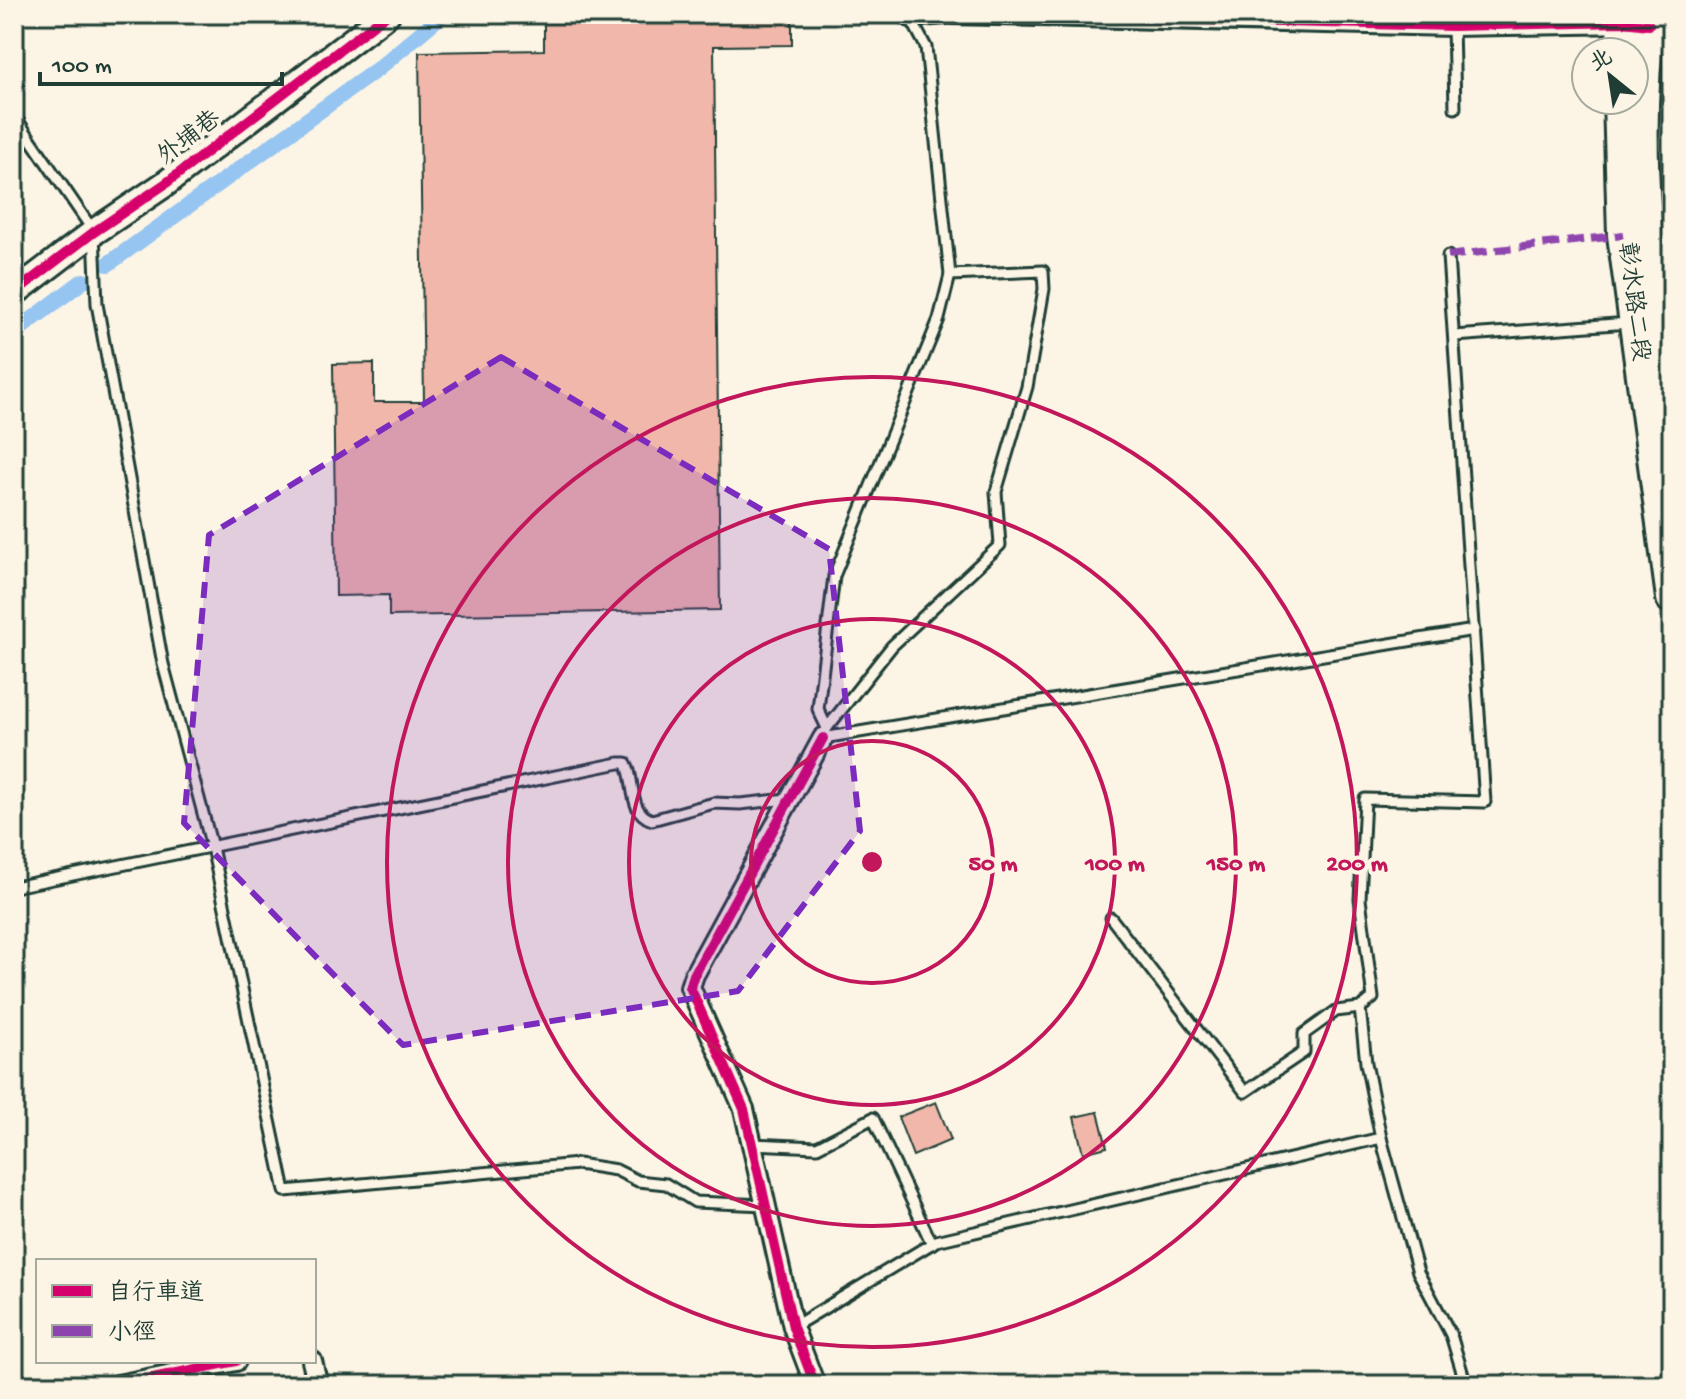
<svg xmlns="http://www.w3.org/2000/svg" width="1686" height="1399" font-family="'Gochi Hand','LXGW WenKai TC',sans-serif">
<rect width="100%" height="100%" fill="#fcf5e5"/>
<filter id="ink" filterUnits="userSpaceOnUse"><feTurbulence type="fractalNoise" baseFrequency=".0125" numOctaves="2"/><feDisplacementMap in="SourceGraphic" scale="16" xChannelSelector="R" yChannelSelector="G"/><feConvolveMatrix kernelMatrix="1 2 1 2 8 2 1 2 1" color-interpolation-filters="sRGB"/></filter>
<g filter="url(#ink)">
<g fill="none" stroke-linecap="round" stroke-linejoin="round">
<g stroke="#96c5f2" stroke-width="16">
<path d="M 108,264 L 379,68 L 443,14"/>
<path d="M 14,333 L 83,281"/>
</g>
</g>
<g fill="#f1b7aa" stroke="#1f3d34" stroke-width="2">
<path d="M 544,14 L 792,14 L 792,45 L 714,46 L 720,610 L 389,616 L 389,595 L 336,596 L 333,364 L 374,363 L 374,402 L 424,402 L 419,52 L 544,50 Z"/>
<path d="M 936,1102 L 951,1140 L 913,1156 L 898,1117 Z"/>
<path d="M 1098,1112 L 1107,1147 L 1083,1153 L 1074,1117 Z"/>
</g>
<g fill="none" stroke-linecap="round" stroke-linejoin="round">
<g stroke="#1f3d34" stroke-width="15">
<g id="service">
<path d="M 910,17 L 926,47 L 950,275 L 939,319 L 834,576 L 818,709 L 827,728 L 823,738 L 1474,630"/>
<path d="M 1453,26 L 1455,108"/>
<path d="M 1653,26 L 1672,31"/>
<path d="M 14,115 L 94,232 L 97,304 L 163,664 L 212,847 L 285,1191 L 578,1164 L 616,1170 L 638,1181 L 666,1184 L 695,1202 L 765,1205"/>
<path d="M 1448,256 L 1485,802 L 1365,799 L 1360,899 L 1373,998 L 1360,1008 L 1366,1063 L 1381,1138 L 1418,1272 L 1451,1335 L 1466,1385"/>
<path d="M 1455,336 L 1629,323"/>
<path d="M 827,728 L 892,646 L 1000,545 L 996,492 L 1027,387 L 1044,289 L 1043,271 L 950,275"/>
<path d="M 14,887 L 619,763 L 626,763 C 636,780 627,812 652,820 L 714,803 L 740,804 L 788,799"/>
<path d="M 1111,918 L 1245,1092 L 1304,1052 L 1304,1034 L 1336,1011 L 1360,1008"/>
<path d="M 751,1144 L 817,1147 L 873,1118 L 932,1244"/>
<path d="M 793,1327 L 936,1241 L 1381,1138"/>
</g>
</g>
<g stroke="#1f3d34" stroke-width="24">
<g id="minor">
<path d="M 953,14 L 1453,26 L 1631,23"/>
<path d="M 910,17 L 946,14"/>
<path d="M 312,1361 L 318,1385"/>
<path d="M 118,1385 L 236,1361"/>
<path d="M 815,1385 L 793,1327 L 744,1109 L 690,987 L 694,975 L 823,738"/>
</g>
</g>
<g stroke="#1f3d34" stroke-width="30">
<path id="tertiary" d="M 14,293 L 94,232 L 165,184 L 387,14"/>
</g>
<g stroke="#1f3d34" stroke-width="36">
<g id="primary">
<path d="M 1651,14 C 1630,151 1652,291 1672,427"/>
<path d="M 1621,52 L 1624,14"/>
<path d="M 1619,100 L 1623,235 L 1672,598"/>
</g>
</g>
<use href="#service" stroke="#fcf5e5" stroke-width="9"/>
<use href="#minor" stroke="#fcf5e5" stroke-width="18"/>
<use href="#tertiary" stroke="#fcf5e5" stroke-width="24"/>
<use href="#primary" stroke="#fcf5e5" stroke-width="30"/>
<path stroke="#8e44ad" stroke-width="8" stroke-dasharray="16 8" stroke-linecap="butt" d="M 1448,256 L 1623,235"/>
<g stroke="#fcf5e5" stroke-width="15">
<g id="cycleway">
<path d="M 953,14 L 1453,26 L 1623,22 L 1649,25"/>
<path d="M 14,293 L 94,232 L 165,184 L 387,14"/>
<path d="M 118,1385 L 236,1361"/>
<path d="M 815,1385 L 793,1327 L 744,1109 L 690,987 L 694,975 L 823,738"/>
</g>
</g>
<use href="#cycleway" stroke="#d6006c" stroke-width="10"/>
</g>
</g>
<path fill="#7b2cbf" fill-opacity="0.2" stroke="#7b2cbf" stroke-width="6" stroke-dasharray="16 10" stroke-linejoin="round" d="M 501,357 L 829,549 L 860,831 L 738,991 L 403,1045 L 184,823 L 209,535 Z"/>
<g fill="none" stroke="#c2185b" stroke-width="4">
<circle cx="872" cy="862" r="121"/>
<circle cx="872" cy="862" r="243"/>
<circle cx="872" cy="862" r="364"/>
<circle cx="872" cy="862" r="485"/>
</g>
<g text-anchor="middle" dominant-baseline="central" stroke-width="8" stroke-linejoin="round" paint-order="stroke">
<g font-size="24" fill="#1f3d34" stroke="#fcf5e5">
<text transform="translate(190 139) rotate(-37)">外埔巷</text>
<text transform="translate(1632 302) rotate(83)">彰水路二段</text>
</g>
</g>
<circle cx="872" cy="862" r="12" fill="#c2185b" stroke="#fcf5e5" stroke-width="4"/>
<g font-size="24" text-anchor="middle" font-weight="bold" fill="#c2185b" stroke="#fcf5e5" stroke-width="8" stroke-linejoin="round" paint-order="stroke">
<text x="993" y="870">50 m</text>
<text x="1115" y="870">100 m</text>
<text x="1236" y="870">150 m</text>
<text x="1357" y="870">200 m</text>
</g>
<rect width="1686" height="1399" fill="none" stroke="#fcf5e5" stroke-width="48"/>
<rect x="24" y="24" width="1638" height="1351" fill="none" stroke="#1f3d34" stroke-width="3" filter="url(#ink)"/>
<rect x="36" y="1259" width="280" height="104" fill="#fcf5e5" stroke="#a4ab9e" stroke-width="2"/>
<rect x="52" y="1285" width="40" height="12" fill="#d6006c" stroke="#a4ab9e" stroke-width="2"/>
<text x="108" y="1299" font-size="24" fill="#1f3d34">自行車道</text>
<rect x="52" y="1325" width="40" height="12" fill="#8e44ad" stroke="#a4ab9e" stroke-width="2"/>
<text x="108" y="1339" font-size="24" fill="#1f3d34">小徑</text>
<g transform="translate(1610 76) rotate(330)"><circle r="38" fill="#fcf5e5" stroke="#a4ab9e" stroke-width="2"/>
<path d="M0-6L14 30L0 20L-14 30Z" fill="#1f3d34"/>
<text y="-12" font-size="22" font-weight="bold" text-anchor="middle" fill="#1f3d34">北</text>
</g>
<path d="M40 72v12h242v-12" fill="none" stroke="#1f3d34" stroke-width="4"/>
<text x="52" y="72" font-size="24" fill="#1f3d34" stroke="#fcf5e5" stroke-width="6" paint-order="stroke">100 m</text>
</svg>
